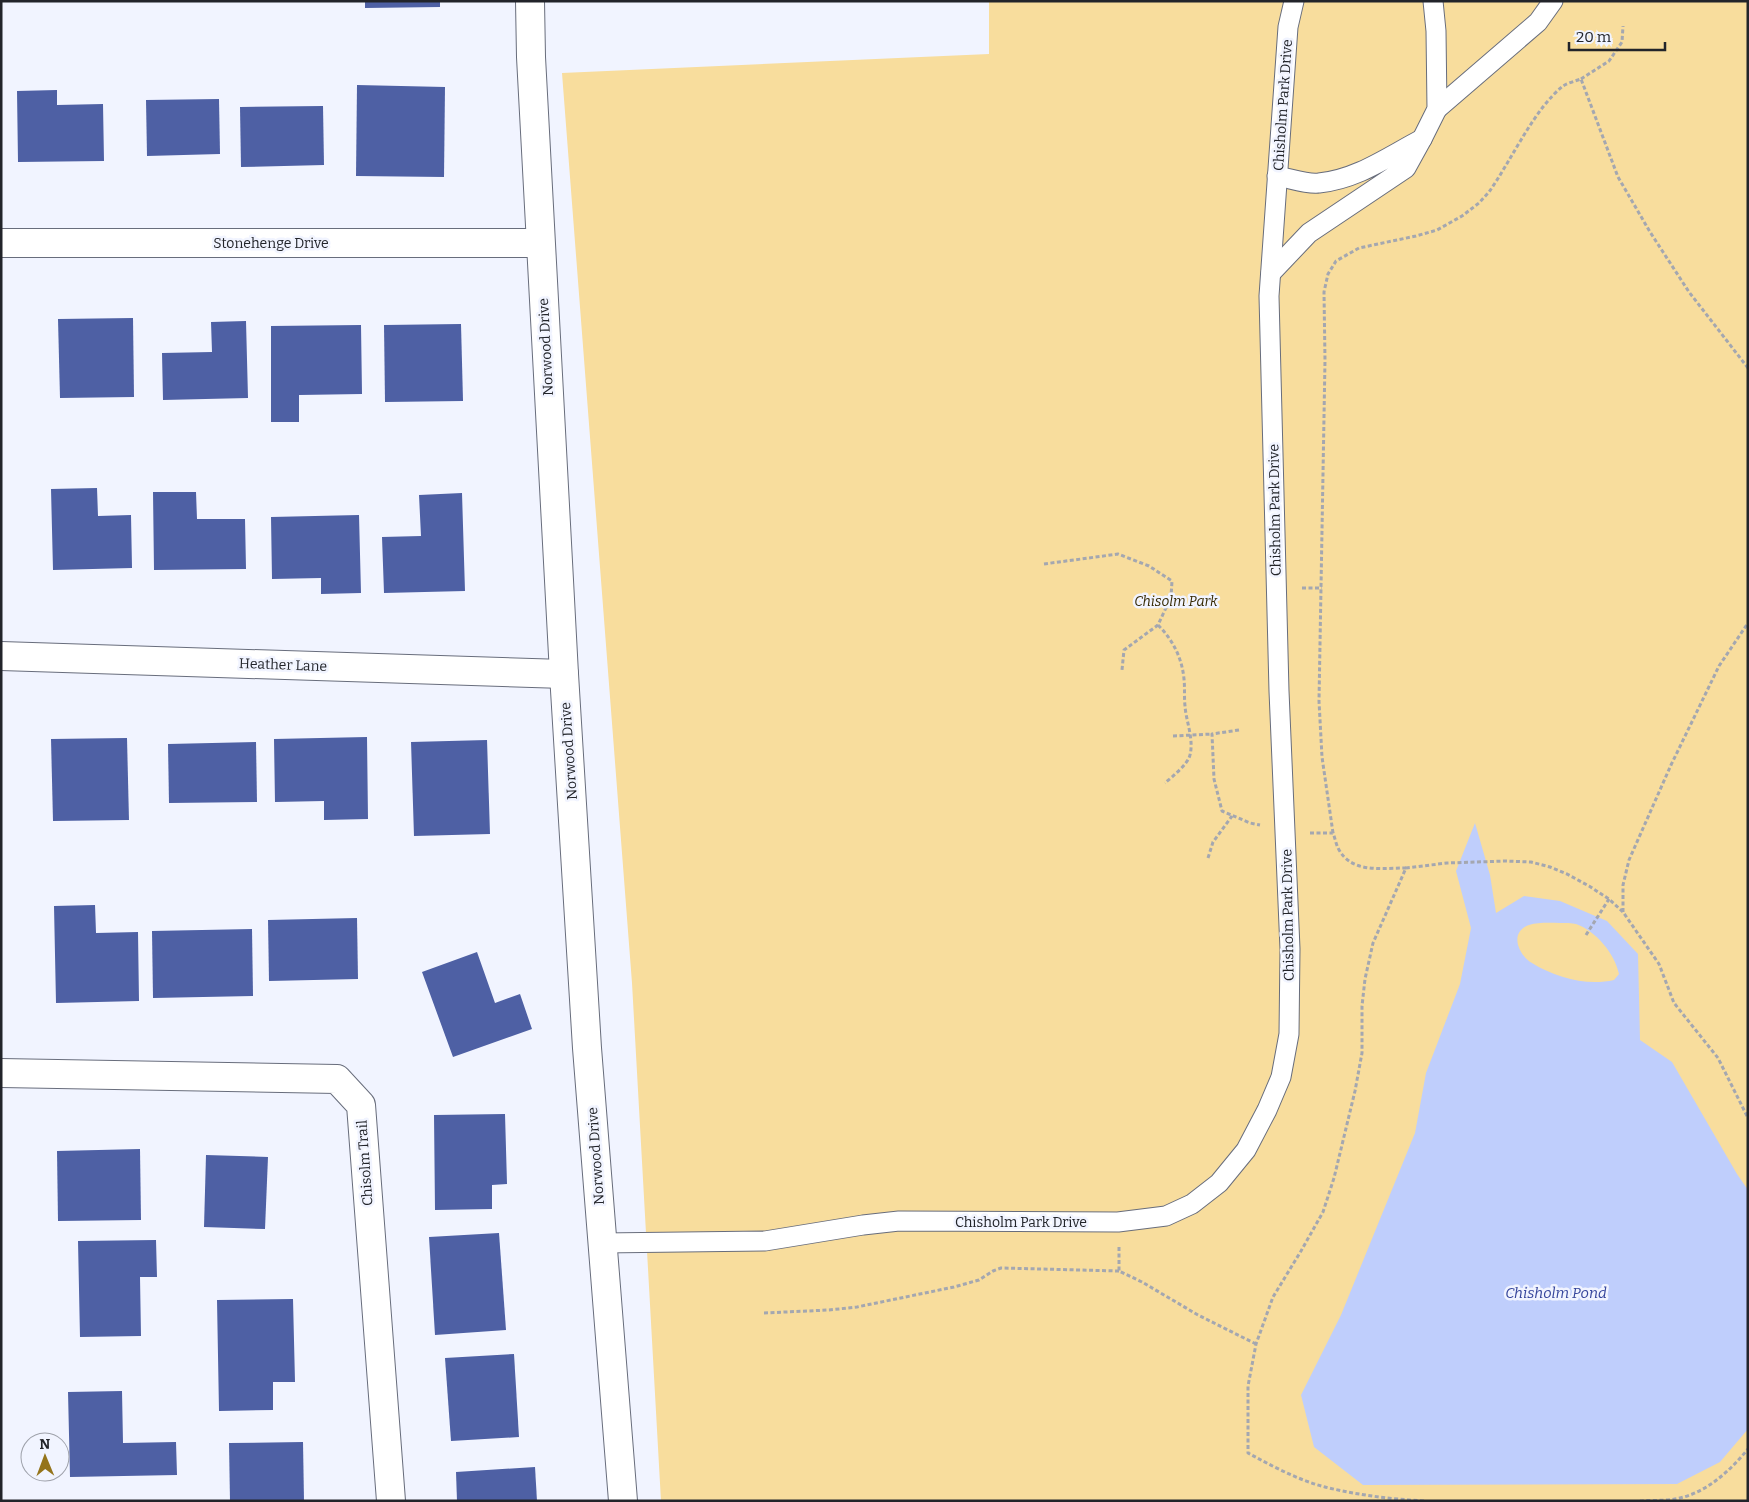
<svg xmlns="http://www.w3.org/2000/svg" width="1749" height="1502" font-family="Bitter,serif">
<rect width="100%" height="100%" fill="#f1f4ff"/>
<path fill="#f8dd9d" d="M 989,1 L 1748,1 L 1748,1501 L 661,1501 L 632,983 L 562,73 L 989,54 Z"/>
<path fill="#bfcefc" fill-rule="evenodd" d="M 1475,823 L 1490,875 L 1496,913 L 1524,896 L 1560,901 L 1607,921 L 1638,954 L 1640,1040 L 1672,1062 L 1737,1174 L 1748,1190 L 1748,1429 L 1720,1462 L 1677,1484 L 1363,1485 L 1314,1447 L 1301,1395 L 1341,1315 L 1415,1133 L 1426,1073 L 1460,984 L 1471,928 L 1456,871 ZM 1560,923 C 1565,923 1572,923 1576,924 C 1596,931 1615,954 1619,974 L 1614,980 C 1587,986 1556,978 1532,963 C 1518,955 1509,932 1529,925 C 1539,922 1551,923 1560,923 Z"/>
<g fill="#4e60a4">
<path d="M 365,1 L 440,1 L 440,7 L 365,8 Z"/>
<path d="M 357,85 L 445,87 L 444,177 L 356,176 Z"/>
<path d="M 57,90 L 57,105 L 103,104 L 104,161 L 18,162 L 17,91 Z"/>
<path d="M 219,99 L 220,154 L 147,156 L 146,100 Z"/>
<path d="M 323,106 L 324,165 L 241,167 L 240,107 Z"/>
<path d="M 133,318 L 134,397 L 60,398 L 58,319 Z"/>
<path d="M 246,321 L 248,398 L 163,400 L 162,353 L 212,352 L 211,322 Z"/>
<path d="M 461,324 L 463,401 L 385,402 L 384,325 Z"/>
<path d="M 361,325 L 362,394 L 299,395 L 299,422 L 271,422 L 271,326 Z"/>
<path d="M 97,488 L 98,516 L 131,515 L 132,568 L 53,570 L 51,489 Z"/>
<path d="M 153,492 L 196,492 L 197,519 L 245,519 L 246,569 L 154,570 Z"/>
<path d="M 462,493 L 465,591 L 384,593 L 382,537 L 421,536 L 419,495 Z"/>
<path d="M 359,515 L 361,593 L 321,594 L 321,578 L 272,579 L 271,517 Z"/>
<path d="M 367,737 L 368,819 L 324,820 L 324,801 L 275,802 L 274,739 Z"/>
<path d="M 127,738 L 129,820 L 53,821 L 51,739 Z"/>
<path d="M 487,740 L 490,834 L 414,836 L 411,742 Z"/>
<path d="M 256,742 L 257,802 L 169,803 L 168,744 Z"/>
<path d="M 95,905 L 96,933 L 138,932 L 139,1001 L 56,1003 L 54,906 Z"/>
<path d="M 357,918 L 358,979 L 269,981 L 268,920 Z"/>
<path d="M 252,929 L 253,996 L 153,998 L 152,931 Z"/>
<path d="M 477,952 L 495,1003 L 520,994 L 532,1029 L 453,1057 L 422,972 Z"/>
<path d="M 505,1114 L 507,1184 L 492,1185 L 492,1209 L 435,1210 L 434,1115 Z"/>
<path d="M 140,1149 L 141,1220 L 58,1221 L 57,1151 Z"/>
<path d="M 206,1155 L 268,1157 L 265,1229 L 204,1227 Z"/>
<path d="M 499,1233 L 506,1330 L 435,1335 L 429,1237 Z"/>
<path d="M 156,1240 L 157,1277 L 140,1277 L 141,1336 L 80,1337 L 78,1241 Z"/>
<path d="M 293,1299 L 295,1382 L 273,1382 L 273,1410 L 219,1411 L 217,1300 Z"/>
<path d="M 514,1354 L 519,1437 L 451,1441 L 445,1358 Z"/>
<path d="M 122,1391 L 123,1443 L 176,1442 L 177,1475 L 70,1477 L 68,1392 Z"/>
<path d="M 303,1442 L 304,1501 L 230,1501 L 229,1443 Z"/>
<path d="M 535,1467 L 537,1501 L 457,1501 L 456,1472 Z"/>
</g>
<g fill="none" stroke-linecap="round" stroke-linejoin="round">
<g stroke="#686d7c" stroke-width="21">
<g id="service">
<path d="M 1437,109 L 1538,22 L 1553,1"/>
<path d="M 1422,139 L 1437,109 L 1436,31 L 1433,1"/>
<path d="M 1271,273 L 1309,233 L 1406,168 L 1422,139 C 1389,156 1358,179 1319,183 C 1309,185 1289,178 1277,176"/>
<path d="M 602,1243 L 765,1241 L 863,1225 L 899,1221 L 1118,1222 L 1166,1216 L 1192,1204 L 1219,1183 L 1246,1150 L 1267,1110 L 1281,1077 L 1289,1034 L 1290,949 L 1279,691 L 1269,296 L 1288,27 L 1294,1"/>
</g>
</g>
<g stroke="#686d7c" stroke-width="30">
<g id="minor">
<path d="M 1,243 L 540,243"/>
<path d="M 1,656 L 564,674"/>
<path d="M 1,1073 L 337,1079 L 361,1105 L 391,1501"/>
</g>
</g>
<g stroke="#686d7c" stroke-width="30">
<path id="secondary" d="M 530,1 L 531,57 L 564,674 L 587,1048 L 623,1501"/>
</g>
<g stroke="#a4a7b0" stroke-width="3" stroke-dasharray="4 2.5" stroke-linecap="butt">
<path d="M 1581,79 L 1609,61 L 1622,42 L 1623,26"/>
<path d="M 1044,564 L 1118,554 L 1149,566 L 1172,581 L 1171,597 L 1158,625 L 1124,650 L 1122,670"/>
<path d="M 1302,588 L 1322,588"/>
<path d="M 1158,625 C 1173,640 1182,658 1184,679 C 1185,688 1184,697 1185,706 C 1186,721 1194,739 1190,755 C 1188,764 1172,777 1165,783"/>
<path d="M 1239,730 L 1212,734 L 1214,779 L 1222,811 L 1250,823 L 1260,825"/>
<path d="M 1173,736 L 1212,734"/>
<path d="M 1310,833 L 1333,833 C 1335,838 1336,844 1338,848 C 1351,874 1382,868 1406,868"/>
<path d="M 1333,833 L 1322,757 L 1319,701 L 1325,360 L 1324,292 L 1328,274 L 1336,261 L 1359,248 L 1416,236 L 1437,230 L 1462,216 L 1479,203 L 1489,192 C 1511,161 1534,109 1563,86 C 1568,83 1575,81 1581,79 L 1618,177 L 1650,232 L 1689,292 L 1748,368"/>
<path d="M 1208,858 L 1213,842 L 1232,816"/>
<path d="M 1623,912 L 1623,885 L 1629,860 L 1671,765 L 1719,666 L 1748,623"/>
<path d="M 1586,935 L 1609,899"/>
<path d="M 1119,1247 L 1119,1271 L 1142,1282 L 1198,1315 L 1256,1344"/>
<path d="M 764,1313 L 829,1310 L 857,1307 L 954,1287 L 979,1280 L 993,1271 L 1001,1268 L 1119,1271"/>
<path d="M 1424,1501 C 1390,1499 1357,1495 1325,1487 C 1298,1480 1272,1466 1248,1453 L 1248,1386 L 1256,1344 L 1273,1297 L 1301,1251 L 1323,1212 L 1334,1178 L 1355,1091 L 1362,1053 L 1362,1006 L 1365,979 L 1373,943 L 1406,868 L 1447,863 L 1506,861 L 1531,862 L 1550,867 L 1567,874 L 1589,886 L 1609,899 L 1623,912 L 1659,964 L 1674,1003 L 1718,1058 L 1748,1118"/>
<path d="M 1640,1501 C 1651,1500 1664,1501 1675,1499 C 1705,1494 1729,1472 1748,1449"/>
</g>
<use href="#service" stroke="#fff" stroke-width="19"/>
<use href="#minor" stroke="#fff" stroke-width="28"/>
<use href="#secondary" stroke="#fff" stroke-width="28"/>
</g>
<g text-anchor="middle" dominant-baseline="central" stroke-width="5" stroke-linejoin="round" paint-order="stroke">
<g font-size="14" fill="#22242a" stroke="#f1f4ff">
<text transform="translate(1283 105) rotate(-86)">Chisholm Park Drive</text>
<text x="271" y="243">Stonehenge Drive</text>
<text transform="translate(546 347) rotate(-93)">Norwood Drive</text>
<text transform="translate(1275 510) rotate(-91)">Chisholm Park Drive</text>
<text transform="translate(283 665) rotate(2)">Heather Lane</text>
<text transform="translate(569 751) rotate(-94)">Norwood Drive</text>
<text transform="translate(1288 915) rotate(-91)">Chisholm Park Drive</text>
<text transform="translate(596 1156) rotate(-94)">Norwood Drive</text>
<text transform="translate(365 1163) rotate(-94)">Chisolm Trail</text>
<text x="1021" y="1222">Chisholm Park Drive</text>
</g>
<g font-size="14" font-style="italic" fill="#372a04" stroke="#f1f4ff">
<text x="1176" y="601">Chisolm Park</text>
</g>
<g font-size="15" font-style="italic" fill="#36469c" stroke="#f1f4ff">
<text x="1556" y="1293">Chisholm Pond</text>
</g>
</g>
<rect width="1749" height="1502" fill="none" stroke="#22242a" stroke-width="5"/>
<g transform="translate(45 1457) rotate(359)"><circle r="24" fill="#f1f4ff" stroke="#9ea1aa"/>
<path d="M0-4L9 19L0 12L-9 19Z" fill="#94741b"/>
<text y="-8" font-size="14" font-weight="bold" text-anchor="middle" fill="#22242a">N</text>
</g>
<path d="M1569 42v8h96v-8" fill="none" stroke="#22242a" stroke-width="2.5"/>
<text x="1576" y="42" font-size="15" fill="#22242a" stroke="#f1f4ff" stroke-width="4" paint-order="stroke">20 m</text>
</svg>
